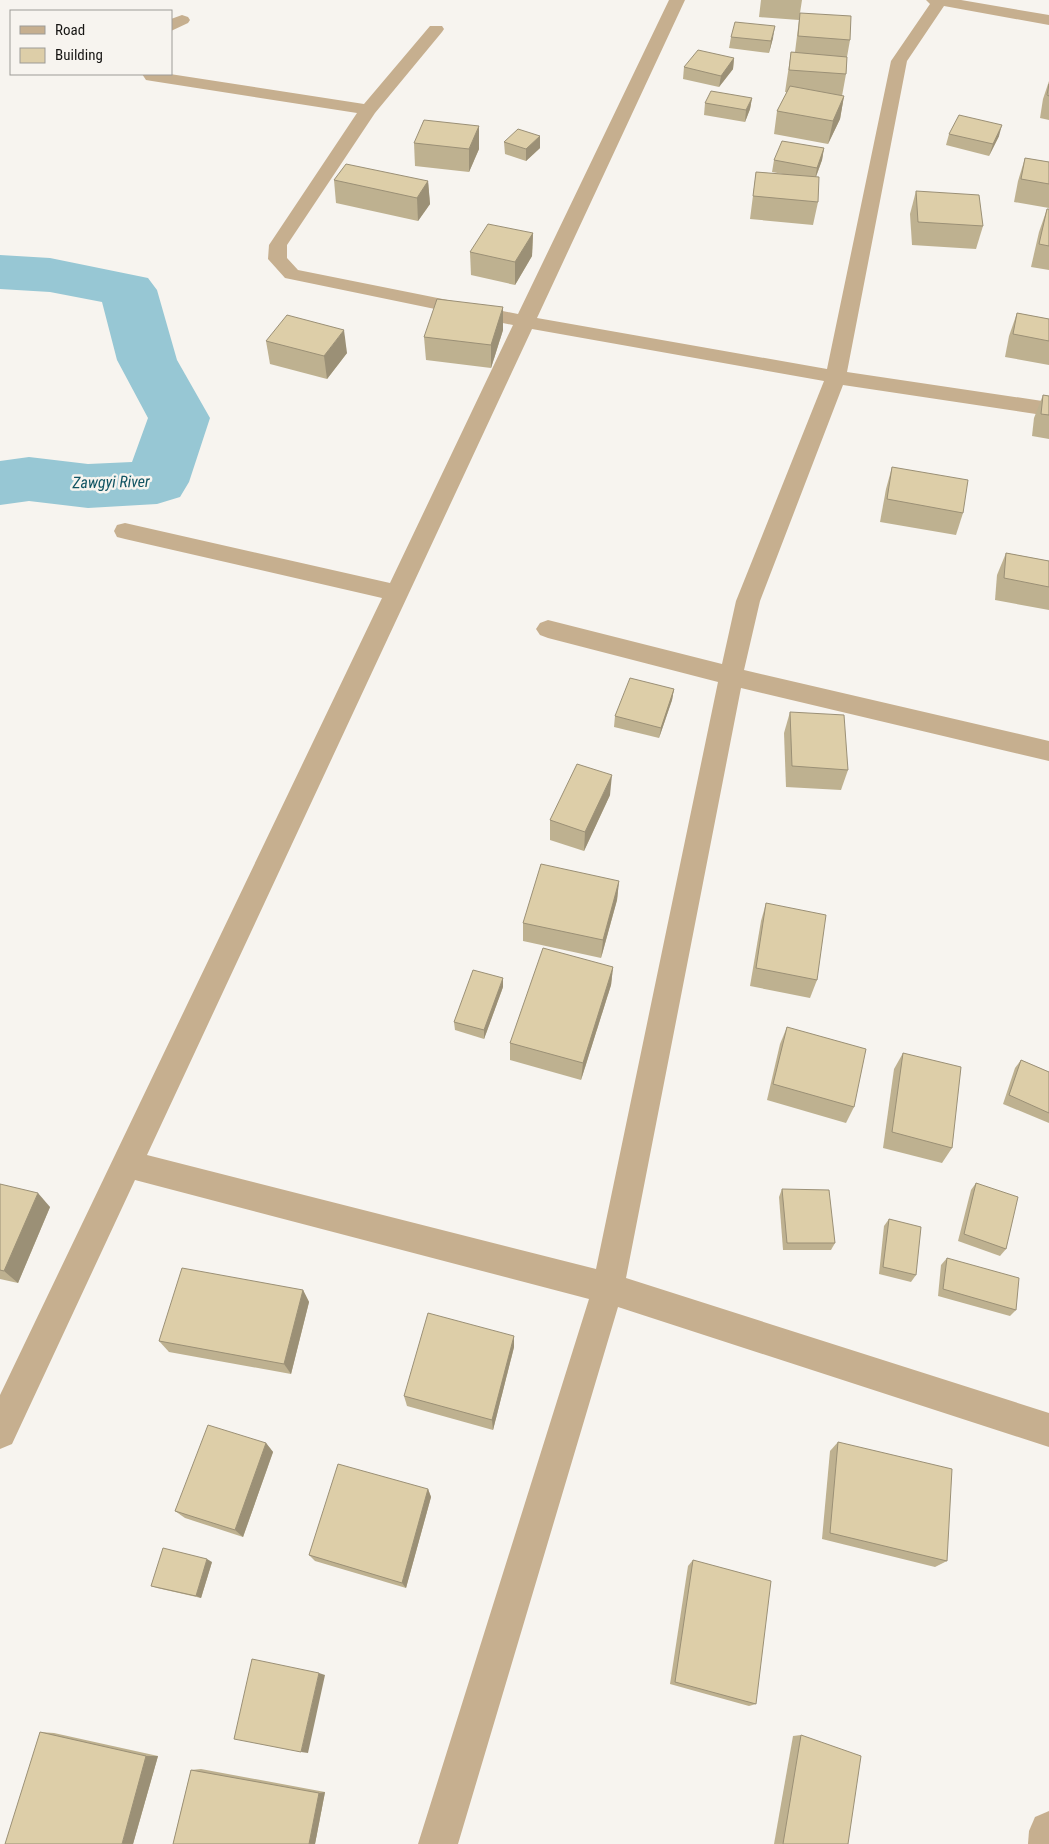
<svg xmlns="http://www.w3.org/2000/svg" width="1049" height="1844" font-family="'Roboto Condensed',sans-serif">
<rect width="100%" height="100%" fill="#f7f4ef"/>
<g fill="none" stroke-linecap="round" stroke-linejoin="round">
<path fill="#97c7d4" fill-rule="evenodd" d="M 0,255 L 50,258 L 148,278 L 157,290 L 177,360 L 210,418 L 189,482 L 180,497 L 157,504 L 88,508 L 29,501 L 0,505 L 0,461 L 29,457 L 88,464 L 132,462 L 148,418 L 117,360 L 102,302 L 50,292 L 0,289 Z"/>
<g fill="#c6af8f" fill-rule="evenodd">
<path d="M 669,0 L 685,0 L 537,318 L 827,369 L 891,61 L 930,4 L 926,0 L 961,0 L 1049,15 L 1049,25 L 944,6 L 907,61 L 847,372 L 1049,402 L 1049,416 L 843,385 L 760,601 L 744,670 L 1049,741 L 1049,761 L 741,688 L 626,1278 L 1049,1413 L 1049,1447 L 618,1307 L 458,1844 L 418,1844 L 589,1299 L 135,1180 L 12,1444 L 0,1449 L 0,1395 L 382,598 L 125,539 L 117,537 L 114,531 L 117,525 L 125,523 L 390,583 L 513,325 L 285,278 L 268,259 L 269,245 L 357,113 L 152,81 L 146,80 L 142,74 L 170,74 L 364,104 L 430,26 L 442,26 L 444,29 L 442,32 L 375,113 L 287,245 L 287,258 L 298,270 L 518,314 ZM 532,329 L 824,381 L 736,601 L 722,664 L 548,620 L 540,623 L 536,629 L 540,635 L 548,638 L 718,682 L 596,1269 L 147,1155 Z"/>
<path d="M 182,15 L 188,17 L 190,20 L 188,23 L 171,31 L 171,19 Z"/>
<path d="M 1049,1811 L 1049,1844 L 1028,1844 L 1029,1831 L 1035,1817 Z"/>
</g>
</g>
<g fill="#beb190">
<path d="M 761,0 L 802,0 L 800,13 L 850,40 L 847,57 L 846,74 L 842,96 L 844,96 L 840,119 L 828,144 L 774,134 L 777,111 L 787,92 L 785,92 L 791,52 L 795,52 L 799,20 L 759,17 Z"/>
<path d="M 731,37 L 773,38 L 769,53 L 729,48 Z"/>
<path d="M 734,58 L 733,69 L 719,87 L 683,79 L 684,67 Z"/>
<path d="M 1049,81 L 1049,120 L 1040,118 L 1043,99 Z"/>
<path d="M 752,98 L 750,109 L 745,122 L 704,115 L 705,103 Z"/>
<path d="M 479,126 L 479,149 L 469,172 L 415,166 L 414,143 Z"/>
<path d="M 949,134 L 999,136 L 989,156 L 946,145 Z"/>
<path d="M 540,136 L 540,148 L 526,161 L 505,154 L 504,142 Z"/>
<path d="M 824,148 L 822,160 L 816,177 L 818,202 L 813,225 L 750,219 L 756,172 L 783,174 L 772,172 L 774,160 Z"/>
<path d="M 1025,158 L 1049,162 L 1049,208 L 1014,202 L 1018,181 Z"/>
<path d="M 334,180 L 428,181 L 430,204 L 418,221 L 336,203 Z"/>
<path d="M 916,191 L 983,226 L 976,249 L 912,245 L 910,214 Z"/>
<path d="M 1047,209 L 1049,209 L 1049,270 L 1031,267 L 1039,232 Z"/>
<path d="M 533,233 L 532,256 L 515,285 L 471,275 L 470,252 Z"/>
<path d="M 503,307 L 503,330 L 491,368 L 426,360 L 424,337 Z"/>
<path d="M 1017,313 L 1049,319 L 1049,365 L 1005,357 L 1009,336 Z"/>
<path d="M 266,341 L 347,353 L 327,379 L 270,364 Z"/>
<path d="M 1043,395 L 1049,396 L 1049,439 L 1032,436 L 1034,418 Z"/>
<path d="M 892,467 L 963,513 L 956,535 L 880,522 L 886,489 Z"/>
<path d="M 1006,553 L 1049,561 L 1049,610 L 995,600 L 997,575 Z"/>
<path d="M 674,689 L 672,700 L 659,738 L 614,727 L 615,716 Z"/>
<path d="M 790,712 L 848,770 L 841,790 L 786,787 L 784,733 Z"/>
<path d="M 610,795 L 584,851 L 550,840 L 550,820 Z"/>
<path d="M 619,881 L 617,900 L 601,958 L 523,941 L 523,923 Z"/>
<path d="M 766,903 L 817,980 L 810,998 L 750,986 L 761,921 Z"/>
<path d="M 613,967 L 611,985 L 581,1080 L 510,1060 L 510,1043 Z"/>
<path d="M 503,987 L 484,1039 L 455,1030 L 454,1022 Z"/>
<path d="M 787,1027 L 854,1107 L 846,1123 L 767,1100 L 780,1044 Z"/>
<path d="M 903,1053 L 952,1148 L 942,1163 L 883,1148 L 894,1069 Z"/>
<path d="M 1021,1060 L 1049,1072 L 1049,1123 L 1003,1104 L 1015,1068 Z"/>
<path d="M 976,1183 L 1006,1249 L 1000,1256 L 958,1241 L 971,1190 Z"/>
<path d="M 0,1184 L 50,1207 L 18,1283 L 0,1279 Z"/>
<path d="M 782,1189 L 835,1243 L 831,1250 L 783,1250 L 779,1197 Z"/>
<path d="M 889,1219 L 916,1275 L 911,1282 L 879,1274 L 884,1226 Z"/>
<path d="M 947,1258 L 1016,1310 L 1010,1316 L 938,1296 L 941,1265 Z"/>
<path d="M 303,1290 L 309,1302 L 291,1374 L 169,1352 L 159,1341 Z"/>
<path d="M 514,1336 L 514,1347 L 493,1430 L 407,1406 L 404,1396 Z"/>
<path d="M 838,1442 L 947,1561 L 935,1567 L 822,1539 L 830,1451 Z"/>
<path d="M 266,1443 L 273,1452 L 243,1537 L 185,1518 L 175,1511 Z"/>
<path d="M 428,1489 L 431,1497 L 406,1588 L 315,1561 L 309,1555 Z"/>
<path d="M 693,1560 L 756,1704 L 749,1706 L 670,1684 L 688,1566 Z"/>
<path d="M 212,1562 L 201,1598 L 157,1588 L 151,1586 Z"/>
<path d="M 40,1732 L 54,1733 L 158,1756 L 133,1844 Z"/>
<path d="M 801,1735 L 848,1844 L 774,1844 L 793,1736 Z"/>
<path d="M 201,1769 L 325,1792 L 315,1844 L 173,1844 L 191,1770 Z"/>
</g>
<g fill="#9b9076">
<path d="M 775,26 L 773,38 L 769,53 L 771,41 Z"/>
<path d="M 734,58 L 733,69 L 719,87 L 721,76 Z"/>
<path d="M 844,96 L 840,119 L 828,144 L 833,121 Z"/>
<path d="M 752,98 L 750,109 L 745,122 L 746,110 Z"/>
<path d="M 1002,125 L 999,136 L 989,156 L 993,144 Z"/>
<path d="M 479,126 L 479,149 L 469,172 L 469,149 Z"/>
<path d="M 540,136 L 540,148 L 526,161 L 526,149 Z"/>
<path d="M 824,148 L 822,160 L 815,179 L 817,168 Z"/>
<path d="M 428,181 L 430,204 L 418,221 L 417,198 Z"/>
<path d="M 533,233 L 532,256 L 515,285 L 515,262 Z"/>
<path d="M 503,307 L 503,330 L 491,368 L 491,345 Z"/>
<path d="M 344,330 L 347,353 L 327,379 L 324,356 Z"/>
<path d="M 674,689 L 672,700 L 659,738 L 661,728 Z"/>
<path d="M 612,775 L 610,795 L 584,851 L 585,832 Z"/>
<path d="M 619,881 L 617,900 L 601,958 L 603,940 Z"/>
<path d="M 613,967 L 611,985 L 581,1080 L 583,1063 Z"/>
<path d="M 503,978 L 503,987 L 484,1039 L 484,1030 Z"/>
<path d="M 38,1193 L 50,1207 L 18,1283 L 4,1271 Z"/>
<path d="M 303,1290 L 309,1302 L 291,1374 L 284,1364 Z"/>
<path d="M 514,1336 L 514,1347 L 493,1430 L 492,1420 Z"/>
<path d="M 266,1443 L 273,1452 L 243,1537 L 235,1530 Z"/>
<path d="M 428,1489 L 431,1497 L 406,1588 L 402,1583 Z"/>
<path d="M 207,1559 L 212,1562 L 201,1598 L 196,1596 Z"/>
<path d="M 319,1673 L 325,1675 L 308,1753 L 301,1752 Z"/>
<path d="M 146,1756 L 158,1756 L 133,1844 L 122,1844 Z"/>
<path d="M 325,1792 L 315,1844 L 309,1844 L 319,1793 Z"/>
</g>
<g fill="#ddcea8" stroke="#9b9076">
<path d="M 800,13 L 851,16 L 850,40 L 798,36 Z"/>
<path d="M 735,22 L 775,26 L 771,41 L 731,37 Z"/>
<path d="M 698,50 L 734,58 L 721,76 L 684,67 Z"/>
<path d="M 791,52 L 847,57 L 846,74 L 789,70 Z"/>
<path d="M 1049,84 L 1049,96 L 1047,95 Z"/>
<path d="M 790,86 L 844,96 L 833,121 L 777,111 Z"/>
<path d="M 711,91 L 752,98 L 746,110 L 705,103 Z"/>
<path d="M 959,115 L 1002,125 L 993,144 L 949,134 Z"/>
<path d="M 424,120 L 479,126 L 469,149 L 414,143 Z"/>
<path d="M 518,129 L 540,136 L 526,149 L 504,142 Z"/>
<path d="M 782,141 L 824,148 L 817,168 L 774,160 Z"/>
<path d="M 1025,158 L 1049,162 L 1049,184 L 1021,179 Z"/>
<path d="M 346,164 L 428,181 L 417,198 L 334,180 Z"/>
<path d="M 756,172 L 819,177 L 818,202 L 753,196 Z"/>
<path d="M 916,191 L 979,195 L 983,226 L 918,222 Z"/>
<path d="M 1047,209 L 1049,209 L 1049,246 L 1039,244 Z"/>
<path d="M 488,224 L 533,233 L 515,262 L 470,252 Z"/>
<path d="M 437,299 L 503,307 L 491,345 L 424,337 Z"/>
<path d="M 1017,313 L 1049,319 L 1049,341 L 1013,334 Z"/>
<path d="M 287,315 L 344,330 L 324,356 L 266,341 Z"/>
<path d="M 1043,395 L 1049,396 L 1049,415 L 1041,414 Z"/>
<path d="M 892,467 L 968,480 L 963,513 L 887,499 Z"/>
<path d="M 1006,553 L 1049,561 L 1049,587 L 1004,578 Z"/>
<path d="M 630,678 L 674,689 L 661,728 L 615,716 Z"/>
<path d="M 790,712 L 844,715 L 848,770 L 792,766 Z"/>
<path d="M 577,764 L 612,775 L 585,832 L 550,820 Z"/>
<path d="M 541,864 L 619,881 L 603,940 L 523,923 Z"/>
<path d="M 766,903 L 826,915 L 817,980 L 756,968 Z"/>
<path d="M 543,948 L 613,967 L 583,1063 L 510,1043 Z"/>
<path d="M 473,970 L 503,978 L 484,1030 L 454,1022 Z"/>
<path d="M 787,1027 L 866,1049 L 854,1107 L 773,1084 Z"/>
<path d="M 903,1053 L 961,1067 L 952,1148 L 892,1132 Z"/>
<path d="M 1021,1060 L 1049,1072 L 1049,1113 L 1009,1095 Z"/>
<path d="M 976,1183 L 1018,1197 L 1006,1249 L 964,1234 Z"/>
<path d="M 0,1184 L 38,1193 L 4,1271 L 0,1270 Z"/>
<path d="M 782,1189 L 829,1190 L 835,1243 L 787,1243 Z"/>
<path d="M 889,1219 L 921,1227 L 916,1275 L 883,1267 Z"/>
<path d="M 947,1258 L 1019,1278 L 1016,1310 L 943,1289 Z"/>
<path d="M 182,1268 L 303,1290 L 284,1364 L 159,1341 Z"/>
<path d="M 428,1313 L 514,1336 L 492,1420 L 404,1396 Z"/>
<path d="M 208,1425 L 266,1443 L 235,1530 L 175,1511 Z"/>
<path d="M 838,1442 L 952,1469 L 947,1561 L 830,1533 Z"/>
<path d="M 338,1464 L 428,1489 L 402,1583 L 309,1555 Z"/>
<path d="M 163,1548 L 207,1559 L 196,1596 L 151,1586 Z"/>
<path d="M 693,1560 L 771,1581 L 756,1704 L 675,1682 Z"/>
<path d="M 252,1659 L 319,1673 L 301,1752 L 234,1739 Z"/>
<path d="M 40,1732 L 146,1756 L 122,1844 L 5,1844 Z"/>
<path d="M 801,1735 L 861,1756 L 848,1844 L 783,1844 Z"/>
<path d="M 191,1770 L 319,1793 L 309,1844 L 173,1844 Z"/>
</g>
<g text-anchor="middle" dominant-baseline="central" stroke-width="5" stroke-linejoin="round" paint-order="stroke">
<g font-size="16" font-style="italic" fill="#115462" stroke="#f7f4ef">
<text transform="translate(111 482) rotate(-1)">Zawgyi River</text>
</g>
</g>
<rect x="10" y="10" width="162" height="65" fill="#f7f4ef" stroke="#9d9b97"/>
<rect x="20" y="26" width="25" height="8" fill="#c6af8f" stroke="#9d9b97"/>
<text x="55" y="35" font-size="15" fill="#171614">Road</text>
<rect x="20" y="48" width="25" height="15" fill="#ddcea8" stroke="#9d9b97"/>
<text x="55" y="60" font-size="15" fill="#171614">Building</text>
</svg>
